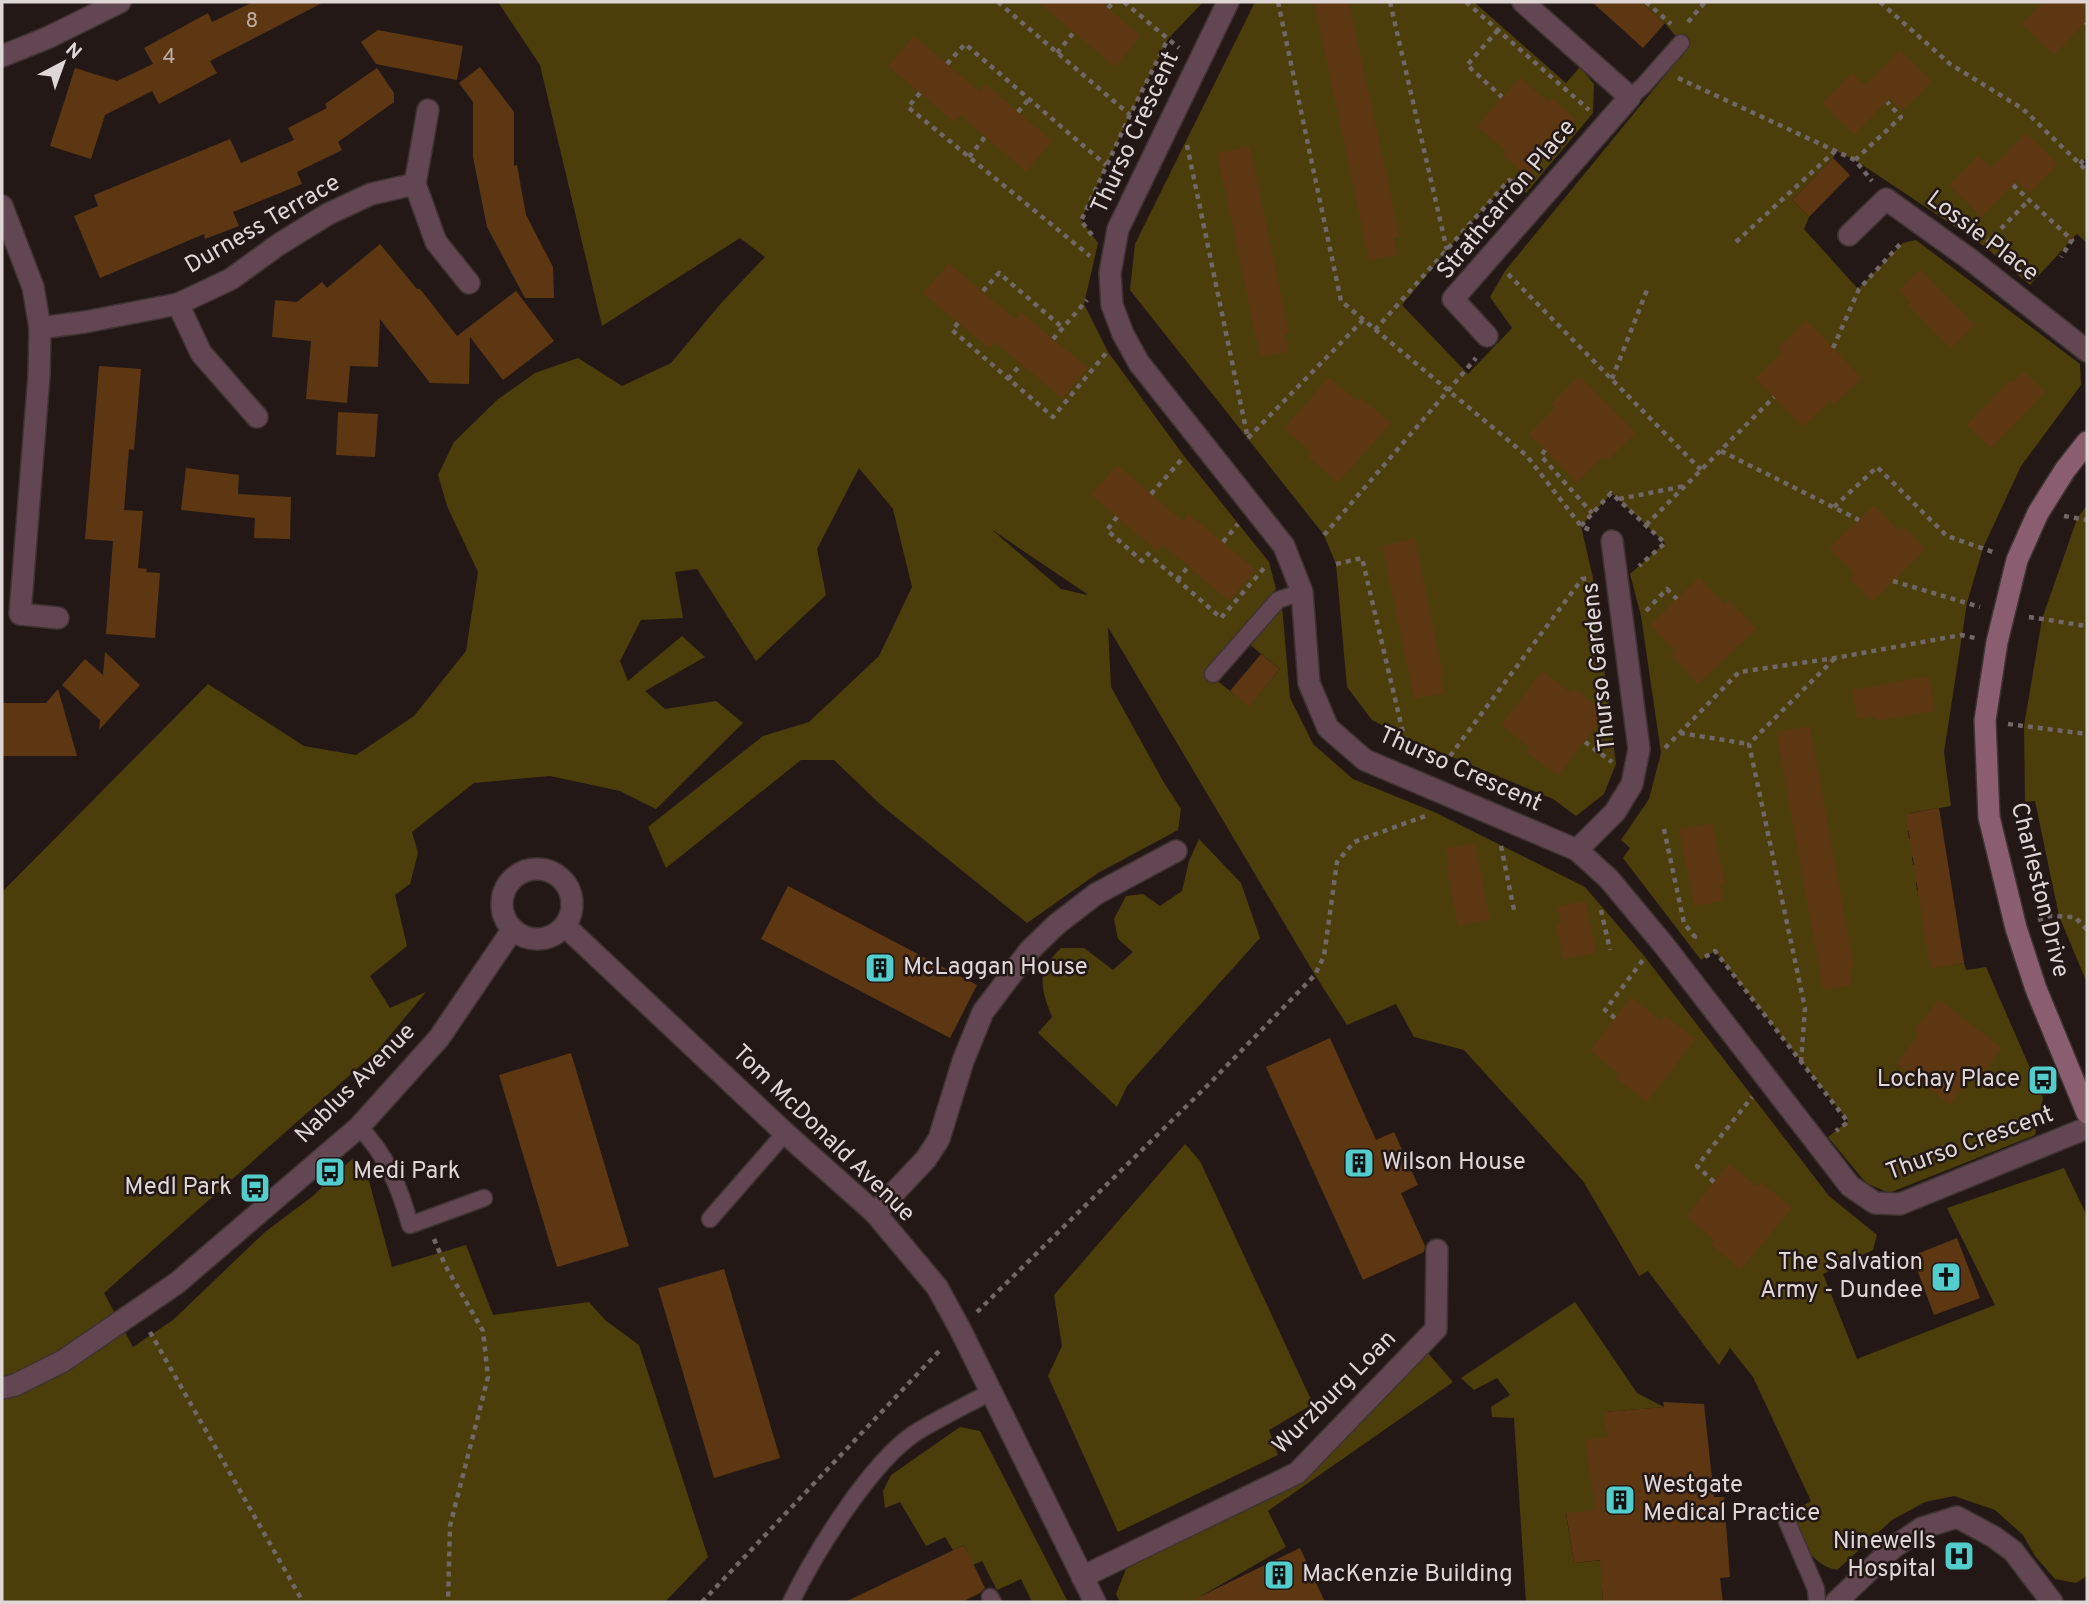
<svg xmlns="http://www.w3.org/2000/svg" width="2089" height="1604" font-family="Overpass,sans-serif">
<rect width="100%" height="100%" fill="#241817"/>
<g fill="#4b3e0b" fill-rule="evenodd">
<path d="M 498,2 L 1203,2 L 1168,39 L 1130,115 L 1081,220 L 1098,243 L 1084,304 L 1108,352 L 1184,456 L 1269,562 L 1276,589 L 1205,671 L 1249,706 L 1280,669 L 1249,644 L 1282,606 L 1290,698 L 1313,744 L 1353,779 L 1434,812 L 1585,887 L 1645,957 L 1829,1196 L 1877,1235 L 1873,1250 L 1823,1274 L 1857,1359 L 1995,1305 L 1947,1208 L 2064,1168 L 2087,1216 L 2087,1576 L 2076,1583 L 2055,1579 L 2035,1556 L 2023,1535 L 1995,1510 L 1954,1496 L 1925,1502 L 1892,1520 L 1837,1570 C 1807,1563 1802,1539 1792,1512 L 1811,1501 L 1753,1377 L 1730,1348 L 1719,1365 L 1648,1271 L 1639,1276 L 1583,1181 L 1464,1050 L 1414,1037 L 1396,1004 L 1347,1025 L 1315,975 L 1108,627 L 1111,687 L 1163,781 L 1181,809 L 1178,830 L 1098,873 L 1027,923 L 881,805 L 834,760 L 801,760 L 666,868 L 648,827 L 763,736 L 809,722 L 879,656 L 912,587 L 893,509 L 859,468 L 817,549 L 826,595 L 756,661 L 697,569 L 675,572 L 683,618 L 641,620 L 620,661 L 628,681 L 682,636 L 705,657 L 645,691 L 665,709 L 716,701 L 743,723 L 656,809 L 620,791 L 550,776 L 474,783 L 412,832 L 418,853 L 410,884 L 395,895 L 407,946 L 370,976 L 390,1008 L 426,992 L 378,1050 L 104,1293 L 133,1347 L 173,1320 L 265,1232 L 313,1196 L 352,1159 L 366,1170 L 392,1267 L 466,1245 L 493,1315 L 589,1302 L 605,1320 L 639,1345 L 708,1557 L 665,1602 L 2,1602 L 2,892 L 208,684 L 304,746 L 356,755 L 414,716 L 466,651 L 478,572 L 447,506 L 438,475 L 454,442 L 497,400 L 535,373 L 578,358 L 622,386 L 671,363 L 723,301 L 765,257 L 740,238 L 602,326 L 540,65 ZM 991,529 L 1087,594 L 1087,595 L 1061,589 Z"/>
<path d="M 1255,2 L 1474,2 L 1566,83 L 1580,67 L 1594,84 L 1593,113 L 1526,193 L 1509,180 L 1447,250 L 1402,305 L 1468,374 L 1512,328 L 1490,297 L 1505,271 L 1667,73 L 1681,43 L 1665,23 L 1641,2 L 2087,2 L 2087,157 L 2080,164 L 2087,171 L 2087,243 L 2077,234 L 2030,285 L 1984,246 L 1855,160 L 1836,151 L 1833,158 L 1792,200 L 1809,217 L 1804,229 L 1858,289 L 1903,243 L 1916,240 L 2080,364 L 2081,385 L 2021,466 L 1983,548 L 1967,603 L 1944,752 L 1951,806 L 1910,813 L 1912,830 L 1908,831 L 1909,839 L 1914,839 L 1917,855 L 1912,857 L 1913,865 L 1918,864 L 1921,882 L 1916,883 L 1917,891 L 1922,890 L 1922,917 L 1926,916 L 1931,968 L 1964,963 L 1966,970 L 1986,967 L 2043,1098 L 2035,1135 L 1889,1193 L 1866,1183 L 1828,1137 L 1848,1121 L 1715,951 L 1701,960 L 1623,858 L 1630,848 L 1621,840 L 1649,799 L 1661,753 L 1641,616 L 1630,574 L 1665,543 L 1612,493 L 1581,526 L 1593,578 L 1616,764 L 1604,794 L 1576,816 L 1553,799 L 1404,737 L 1372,720 L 1347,687 L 1336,564 L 1324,535 L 1130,290 L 1135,244 Z"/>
<path d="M 2087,505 L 2087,983 L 2059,916 L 2035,801 L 2025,802 L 2024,726 L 2042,619 L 2077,519 Z"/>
<path d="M 1199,839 L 1241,883 L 1260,938 L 1127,1086 L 1117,1107 L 1038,1033 L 1052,1017 C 1040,986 1036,972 1061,948 L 1084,948 L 1113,970 L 1133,952 L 1118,939 L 1114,919 L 1126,896 L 1143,894 L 1160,906 L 1182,891 L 1189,861 Z"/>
<path d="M 1185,1144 L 1200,1161 L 1313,1404 L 1269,1430 L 1278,1455 L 1118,1532 L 1048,1376 L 1062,1346 L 1054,1295 Z"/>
<path d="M 1575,1302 L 1637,1393 L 1664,1407 L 1605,1412 L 1607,1437 L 1599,1510 L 1566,1514 L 1574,1563 L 1603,1560 L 1608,1587 L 1602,1588 L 1603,1602 L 1526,1602 L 1514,1418 L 1492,1417 L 1491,1407 L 1510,1395 L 1497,1378 L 1474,1390 L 1461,1378 Z"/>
<path d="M 1427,1352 L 1453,1382 L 1268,1511 L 1286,1547 L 1191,1602 L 1120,1602 L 1116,1594 L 1126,1569 L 1296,1481 Z"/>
<path d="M 960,1427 L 980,1431 L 1068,1602 L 1032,1602 L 1021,1579 L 997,1590 L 982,1561 L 973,1565 L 964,1545 L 953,1550 L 945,1537 L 926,1546 L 900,1502 L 885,1508 L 883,1491 L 891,1475 Z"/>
</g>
<g fill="#5c3712">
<path d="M 253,2 L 324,2 L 210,61 L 217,73 L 159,104 L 152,91 L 105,115 L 91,159 L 50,146 L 75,68 L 117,81 L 153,64 L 144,48 L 208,13 L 212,22 Z"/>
<path d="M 1038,2 L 1100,2 L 1141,36 L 1115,67 Z"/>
<path d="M 1314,2 L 1349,2 L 1400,237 L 1394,238 L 1398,255 L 1369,261 Z"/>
<path d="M 1592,2 L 1641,2 L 1665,23 L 1643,48 Z"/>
<path d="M 2043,2 L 2087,2 L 2087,21 L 2054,55 L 2021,24 Z"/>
<path d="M 378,30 L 463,46 L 457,80 L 376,64 L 361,42 Z"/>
<path d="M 914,36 L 980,92 L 986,84 L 1052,141 L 1026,172 L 960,115 L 954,122 L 888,66 Z"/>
<path d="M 1900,50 L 1932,81 L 1902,111 L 1890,98 L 1854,135 L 1822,103 L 1852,73 L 1865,85 Z"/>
<path d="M 480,67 L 514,112 L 514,166 L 517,165 L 526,215 L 553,267 L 554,298 L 525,298 L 487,227 L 473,157 L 473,102 L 459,83 Z"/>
<path d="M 377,68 L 394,93 L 394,102 L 338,142 L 342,150 L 297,172 L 302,184 L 233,212 L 239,226 L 205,239 L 204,234 L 100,278 L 74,216 L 98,206 L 94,195 L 230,139 L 241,163 L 294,140 L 288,128 L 327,108 L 325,104 Z"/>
<path d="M 1520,77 L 1548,102 L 1552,98 L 1576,119 L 1527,176 L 1502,155 L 1506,151 L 1477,126 Z"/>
<path d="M 2026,133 L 2058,164 L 2029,193 L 2016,181 L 1981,217 L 1949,185 L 1978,155 L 1991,168 Z"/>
<path d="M 1250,146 L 1289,333 L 1285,334 L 1289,352 L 1260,357 L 1217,153 Z"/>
<path d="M 1833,158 L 1850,175 L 1809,217 L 1792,200 Z"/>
<path d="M 380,244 L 417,289 L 420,289 L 457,336 L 516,291 L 554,341 L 503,380 L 470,337 L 469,384 L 430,383 L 380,319 L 378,367 L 350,366 L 347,403 L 306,399 L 311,341 L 272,337 L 275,300 L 297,302 L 322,282 L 327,288 Z"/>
<path d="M 949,263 L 1015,319 L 1021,312 L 1088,368 L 1062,399 L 995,342 L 989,349 L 923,293 Z"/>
<path d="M 1920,269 L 1975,325 L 1951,349 L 1908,305 L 1911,302 L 1899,290 Z"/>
<path d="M 1806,320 L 1862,378 L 1834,405 L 1830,401 L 1803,427 L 1755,378 L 1782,352 L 1778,348 Z"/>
<path d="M 99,366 L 141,369 L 134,450 L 129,449 L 124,510 L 143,511 L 138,568 L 147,569 L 146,572 L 160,573 L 155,638 L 106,634 L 113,541 L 85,539 Z"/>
<path d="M 2024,371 L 2045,392 L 1991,448 L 1966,425 L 2009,381 L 2012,383 Z"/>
<path d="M 1579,376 L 1636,433 L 1607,461 L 1603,457 L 1577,483 L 1529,434 L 1555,408 L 1551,404 Z"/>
<path d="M 1329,377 L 1357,401 L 1360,397 L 1391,423 L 1338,483 L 1308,457 L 1312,453 L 1284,428 Z"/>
<path d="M 338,412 L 378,414 L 375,457 L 336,455 Z"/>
<path d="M 1117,465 L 1183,521 L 1189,514 L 1256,570 L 1229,601 L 1163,545 L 1157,551 L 1091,495 Z"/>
<path d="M 186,468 L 239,475 L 238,494 L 291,497 L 290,539 L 254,538 L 255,518 L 181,510 Z"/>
<path d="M 1874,505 L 1899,531 L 1904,527 L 1926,549 L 1872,602 L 1850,579 L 1855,574 L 1829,548 Z"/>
<path d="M 1415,538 L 1443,675 L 1440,676 L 1444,693 L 1414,699 L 1382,546 Z"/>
<path d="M 1699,577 L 1725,604 L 1729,600 L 1756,629 L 1698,684 L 1671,655 L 1675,651 L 1650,625 Z"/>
<path d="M 105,652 L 140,685 L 99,730 L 100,720 L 62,685 L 85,659 L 103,675 Z"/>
<path d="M 1261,654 L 1280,669 L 1249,707 L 1230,691 Z"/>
<path d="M 1542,671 L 1571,693 L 1575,689 L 1607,713 L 1558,776 L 1526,752 L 1530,748 L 1501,725 Z"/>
<path d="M 1929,676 L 1935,711 L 1875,721 L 1874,716 L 1857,719 L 1852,690 Z"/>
<path d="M 58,689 L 77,756 L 2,756 L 2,703 L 46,703 Z"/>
<path d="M 1810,726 L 1854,967 L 1849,968 L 1852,985 L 1823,990 L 1776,732 Z"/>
<path d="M 1939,808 L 1964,963 L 1930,969 L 1906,814 Z"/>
<path d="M 1712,823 L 1725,883 L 1720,884 L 1723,901 L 1694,906 L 1679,829 Z"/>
<path d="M 1475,843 L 1490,920 L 1458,926 L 1446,866 L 1449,866 L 1446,848 Z"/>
<path d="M 788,886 L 977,985 L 950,1038 L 761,939 Z"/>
<path d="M 1586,901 L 1596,953 L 1563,959 L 1556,924 L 1561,923 L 1557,907 Z"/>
<path d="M 1631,997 L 1660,1020 L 1664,1015 L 1696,1039 L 1647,1102 L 1615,1078 L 1619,1074 L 1590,1051 Z"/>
<path d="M 1939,999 L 2002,1048 L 1977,1080 L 1973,1076 L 1950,1105 L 1896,1063 L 1919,1034 L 1914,1030 Z"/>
<path d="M 1330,1038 L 1376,1140 L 1394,1132 L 1418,1185 L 1401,1193 L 1425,1246 L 1424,1252 L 1363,1280 L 1266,1067 Z"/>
<path d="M 571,1053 L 629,1246 L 557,1267 L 499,1075 Z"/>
<path d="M 1729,1163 L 1757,1187 L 1761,1182 L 1792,1208 L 1741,1270 L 1710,1244 L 1714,1240 L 1686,1216 Z"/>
<path d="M 1957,1238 L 1980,1298 L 1934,1315 L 1912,1256 Z"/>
<path d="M 724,1269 L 780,1458 L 714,1478 L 658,1288 Z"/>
<path d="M 1663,1402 L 1704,1404 L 1714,1497 L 1724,1497 L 1730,1577 L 1720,1578 L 1723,1602 L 1603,1602 L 1600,1560 L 1574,1563 L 1566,1513 L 1595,1510 L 1585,1440 L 1607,1437 L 1604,1412 L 1664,1407 Z"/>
<path d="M 964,1545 L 985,1588 L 980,1593 L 962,1602 L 845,1602 Z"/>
<path d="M 1300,1548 L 1325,1602 L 1189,1602 Z"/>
</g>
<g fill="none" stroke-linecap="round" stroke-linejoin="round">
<g stroke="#3e3332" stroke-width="19">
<g id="lane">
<path d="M 1630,97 L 1643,86 L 1681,43"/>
<path d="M 1213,674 L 1278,600 L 1302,592"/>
<path d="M 359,1127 C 386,1154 400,1188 410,1225 L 484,1198"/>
<path d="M 710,1219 L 785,1133"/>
<path d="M 1783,1512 L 1816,1589 L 1817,1602"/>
<path d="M 990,1597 L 993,1602"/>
<path d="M 791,1602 C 815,1553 870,1463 915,1433 C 939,1418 966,1405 991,1392"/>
</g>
</g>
<g stroke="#3e3332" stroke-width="24">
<g id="street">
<path d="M 1228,2 L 1118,229 L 1110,273 L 1112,305 L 1123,334 L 1139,363 L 1284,546 L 1302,592 L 1309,683 L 1328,728 L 1365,760 L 1577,850 L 1609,879 L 1663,944 L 1850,1186 L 1875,1203 L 1900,1204 L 2087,1128"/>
<path d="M 2,56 L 47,38 L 120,2"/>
<path d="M 428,110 L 415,184 L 436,242 L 469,283"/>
<path d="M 2,206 L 33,287 L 40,328 L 39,375 L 20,614 L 58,618"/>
<path d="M 1849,235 L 1886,199 L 1971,260 L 2087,351"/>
<path d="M 178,304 L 201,353 L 257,417"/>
<path d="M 40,328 L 85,322 L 178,304 L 231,279 L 278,245 L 328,214 L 371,194 L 415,184"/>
<path d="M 1487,336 L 1453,299 L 1630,97 L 1523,2"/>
<path d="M 1577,850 L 1615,812 L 1632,784 L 1639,749 L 1612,541"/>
<circle cx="537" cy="904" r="35"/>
<path d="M 565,926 L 785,1133 L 875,1213 L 937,1287 L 960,1329 L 1095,1602"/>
<path d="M 875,1213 L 926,1159 L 939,1139 L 963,1061 L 983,1012 L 1029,951 L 1057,924 L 1096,894 L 1176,851"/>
<path d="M 2,1388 L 15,1385 L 63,1361 L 177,1283 L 359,1127 L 439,1038 L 513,929"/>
<path d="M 1082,1577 L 1297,1473 L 1436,1329 L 1437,1250"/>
<path d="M 1836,1602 L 1894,1547 L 1922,1528 L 1957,1517 L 1994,1537 L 2013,1551 L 2052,1602"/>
</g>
</g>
<g stroke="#3e3332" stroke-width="24">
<path id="secondary" d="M 2087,442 L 2065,470 L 2038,513 L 2017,560 L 1997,642 L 1985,720 L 1989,817 L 2016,928 L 2036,989 L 2087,1113"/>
</g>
<g stroke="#716766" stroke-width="4.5" stroke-dasharray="5 5" stroke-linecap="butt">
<path d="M 1000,2 L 999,3 L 1130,115"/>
<path d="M 1124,2 L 1179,48"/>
<path d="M 1278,2 L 1341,301 L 1527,456 L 1581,526 L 1590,530"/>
<path d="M 1390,2 L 1447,250"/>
<path d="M 1466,2 L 1589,110"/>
<path d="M 1646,2 L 1671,24"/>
<path d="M 1880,2 L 1950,64 L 2023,109 L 2087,171"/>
<path d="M 1108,8 L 1114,2"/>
<path d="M 1688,22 L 1705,2"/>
<path d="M 2086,22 L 2087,24"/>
<path d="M 1498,30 L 1467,65 L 1502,97"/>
<path d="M 1057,53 L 1074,32"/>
<path d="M 947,64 L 965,44 L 1106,165"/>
<path d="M 1678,78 L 1855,160 L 1872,181"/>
<path d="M 920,93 L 908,107 L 1090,256"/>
<path d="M 1018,112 L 1029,99"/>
<path d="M 1187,145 L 1248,439"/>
<path d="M 969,157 L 985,137"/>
<path d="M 1855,160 L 1901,117 L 1887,102"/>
<path d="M 2080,164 L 2087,156"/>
<path d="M 2013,185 L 2072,240 L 2061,257"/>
<path d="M 1092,235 L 1081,221 L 1130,115 L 1168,39"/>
<path d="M 1736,242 L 1835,151"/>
<path d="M 1987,243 L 2028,201"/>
<path d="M 1508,274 L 1701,470"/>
<path d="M 983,291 L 999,273 L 1063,328"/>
<path d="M 958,323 L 952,330 L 1053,417 L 1107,352"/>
<path d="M 1375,330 L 1509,180 L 1518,187"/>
<path d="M 1053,339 L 1087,300"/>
<path d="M 1833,348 L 1859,289 L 1903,241"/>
<path d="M 1008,379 L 1021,364"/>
<path d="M 1612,379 L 1647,290"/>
<path d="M 1248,438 L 1363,320"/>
<path d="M 1545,450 L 1541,456 L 1592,513"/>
<path d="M 1721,451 L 1859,520"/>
<path d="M 1151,494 L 1183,458"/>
<path d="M 1619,499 L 1685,486"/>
<path d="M 1834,507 L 1877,467 L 1947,536 L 1993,552"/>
<path d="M 2064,516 L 2087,520"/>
<path d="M 1117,517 L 1107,530 L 1142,561 L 1148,554 L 1221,618 L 1265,567"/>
<path d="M 1646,525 L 1774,397"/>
<path d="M 1581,526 L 1611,493 L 1665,543 L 1639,566"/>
<path d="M 1324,535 L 1476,358"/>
<path d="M 1223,542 L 1238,524"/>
<path d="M 1336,564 L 1362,558 L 1404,737"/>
<path d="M 1177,580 L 1189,566"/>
<path d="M 1893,581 L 1980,607"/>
<path d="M 1646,611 L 1667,589 L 1677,599"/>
<path d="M 2029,617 L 2087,626"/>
<path d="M 2008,724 L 2087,734"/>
<path d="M 1680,733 L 1749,744"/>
<path d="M 1585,742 L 1612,762"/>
<path d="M 1665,748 L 1739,672 L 1835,658 L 1961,635 L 1975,638"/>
<path d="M 1450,756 L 1582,579 L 1591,578"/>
<path d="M 1664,829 L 1684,923 L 1695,937 L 1691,940"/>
<path d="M 1501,846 L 1514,910"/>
<path d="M 1601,910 L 1610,950"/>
<path d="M 2038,920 L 2050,916 L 2075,917 L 2087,930"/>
<path d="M 1705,957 L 1715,951 L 1848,1122 L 1836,1131"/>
<path d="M 1615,1018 L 1605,1010 L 1643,960"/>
<path d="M 1801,1062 L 1805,1008 L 1749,744 L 1835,658"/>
<path d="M 1714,1182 L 1697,1166 L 1752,1097"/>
<path d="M 434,1239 L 445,1265 L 483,1331 L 488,1377 L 450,1526 L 448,1602"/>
<path d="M 977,1312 L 1207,1086 L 1315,975 L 1324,956 L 1337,862 L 1354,842 L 1428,815"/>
<path d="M 150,1332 L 303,1602"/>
<path d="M 702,1602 L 942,1348"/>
</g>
<use href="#lane" stroke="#624651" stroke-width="16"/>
<use href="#street" stroke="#624651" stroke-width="21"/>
<use href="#secondary" stroke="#8a5e6f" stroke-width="21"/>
</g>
<defs>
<g id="building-square" transform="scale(1.575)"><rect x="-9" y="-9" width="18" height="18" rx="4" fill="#53cdcb" stroke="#241817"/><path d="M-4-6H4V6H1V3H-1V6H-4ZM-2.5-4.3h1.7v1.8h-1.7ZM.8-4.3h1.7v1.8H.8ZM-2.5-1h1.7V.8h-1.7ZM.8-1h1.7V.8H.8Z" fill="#111"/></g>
<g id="bus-square" transform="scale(1.575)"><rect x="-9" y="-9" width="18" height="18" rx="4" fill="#53cdcb" stroke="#241817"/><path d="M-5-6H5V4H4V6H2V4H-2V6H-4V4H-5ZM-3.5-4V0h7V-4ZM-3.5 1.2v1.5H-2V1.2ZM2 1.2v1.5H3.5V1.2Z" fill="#111"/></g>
<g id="church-square" transform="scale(1.575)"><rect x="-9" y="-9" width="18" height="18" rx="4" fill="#53cdcb" stroke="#241817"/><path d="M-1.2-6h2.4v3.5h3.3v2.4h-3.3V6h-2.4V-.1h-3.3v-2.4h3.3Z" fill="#111"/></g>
<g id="hospital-square" transform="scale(1.575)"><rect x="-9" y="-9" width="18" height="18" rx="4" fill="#53cdcb" stroke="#241817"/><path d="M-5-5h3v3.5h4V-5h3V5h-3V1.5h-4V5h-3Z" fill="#111"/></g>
</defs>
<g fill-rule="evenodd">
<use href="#building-square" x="880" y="968"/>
<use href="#bus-square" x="2043" y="1080"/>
<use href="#building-square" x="1359" y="1163"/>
<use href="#bus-square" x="330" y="1172"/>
<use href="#bus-square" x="255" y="1188"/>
<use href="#church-square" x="1946" y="1277"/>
<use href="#building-square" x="1620" y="1500"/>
<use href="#hospital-square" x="1959" y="1556"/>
<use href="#building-square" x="1279" y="1575"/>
</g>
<g text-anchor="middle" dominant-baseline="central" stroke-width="5" stroke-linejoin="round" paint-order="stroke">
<g font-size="21" fill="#beafa5">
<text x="252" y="21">8</text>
<text x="169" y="57">4</text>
</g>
<g font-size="24" fill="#dfd7d6" stroke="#241817">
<text transform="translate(1136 133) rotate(-65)">Thurso Crescent</text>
<text transform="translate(1507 200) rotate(-50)">Strathcarron Place</text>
<text transform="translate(263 225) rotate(-30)">Durness Terrace</text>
<text transform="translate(1982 237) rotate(37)">Lossie Place</text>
<text transform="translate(1600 667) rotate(-96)">Thurso Gardens</text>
<text transform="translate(1460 770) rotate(24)">Thurso Crescent</text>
<text transform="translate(2039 890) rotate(76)">Charleston Drive</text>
<text transform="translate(356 1084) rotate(-45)">Nablus Avenue</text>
<text transform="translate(823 1134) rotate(44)">Tom McDonald Avenue</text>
<text transform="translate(1970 1144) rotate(-20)">Thurso Crescent</text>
<text transform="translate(1335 1393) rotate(-45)">Wurzburg Loan</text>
</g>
<g font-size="24" fill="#dfd7d6" stroke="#241817" text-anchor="start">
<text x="903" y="968">McLaggan House</text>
<text x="2020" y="1080" text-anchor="end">Lochay Place</text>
<text x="1382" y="1163">Wilson House</text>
<text x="353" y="1172">Medi Park</text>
<text x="232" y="1188" text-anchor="end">Medl Park</text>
<text x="1923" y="1263" text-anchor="end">The Salvation<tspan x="1923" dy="28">Army - Dundee</tspan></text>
<text x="1643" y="1486">Westgate<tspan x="1643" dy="28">Medical Practice</tspan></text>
<text x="1936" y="1542" text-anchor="end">Ninewells<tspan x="1936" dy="28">Hospital</tspan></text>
<text x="1302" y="1575">MacKenzie Building</text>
</g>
</g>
<rect width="2089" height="1604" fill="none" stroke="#dfd7d6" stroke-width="7"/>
<g transform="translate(63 63) rotate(41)" stroke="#241817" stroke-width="5" paint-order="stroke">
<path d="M0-5L12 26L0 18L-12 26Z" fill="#dfd7d6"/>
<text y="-10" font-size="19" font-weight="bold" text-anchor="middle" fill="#dfd7d6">N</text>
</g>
</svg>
